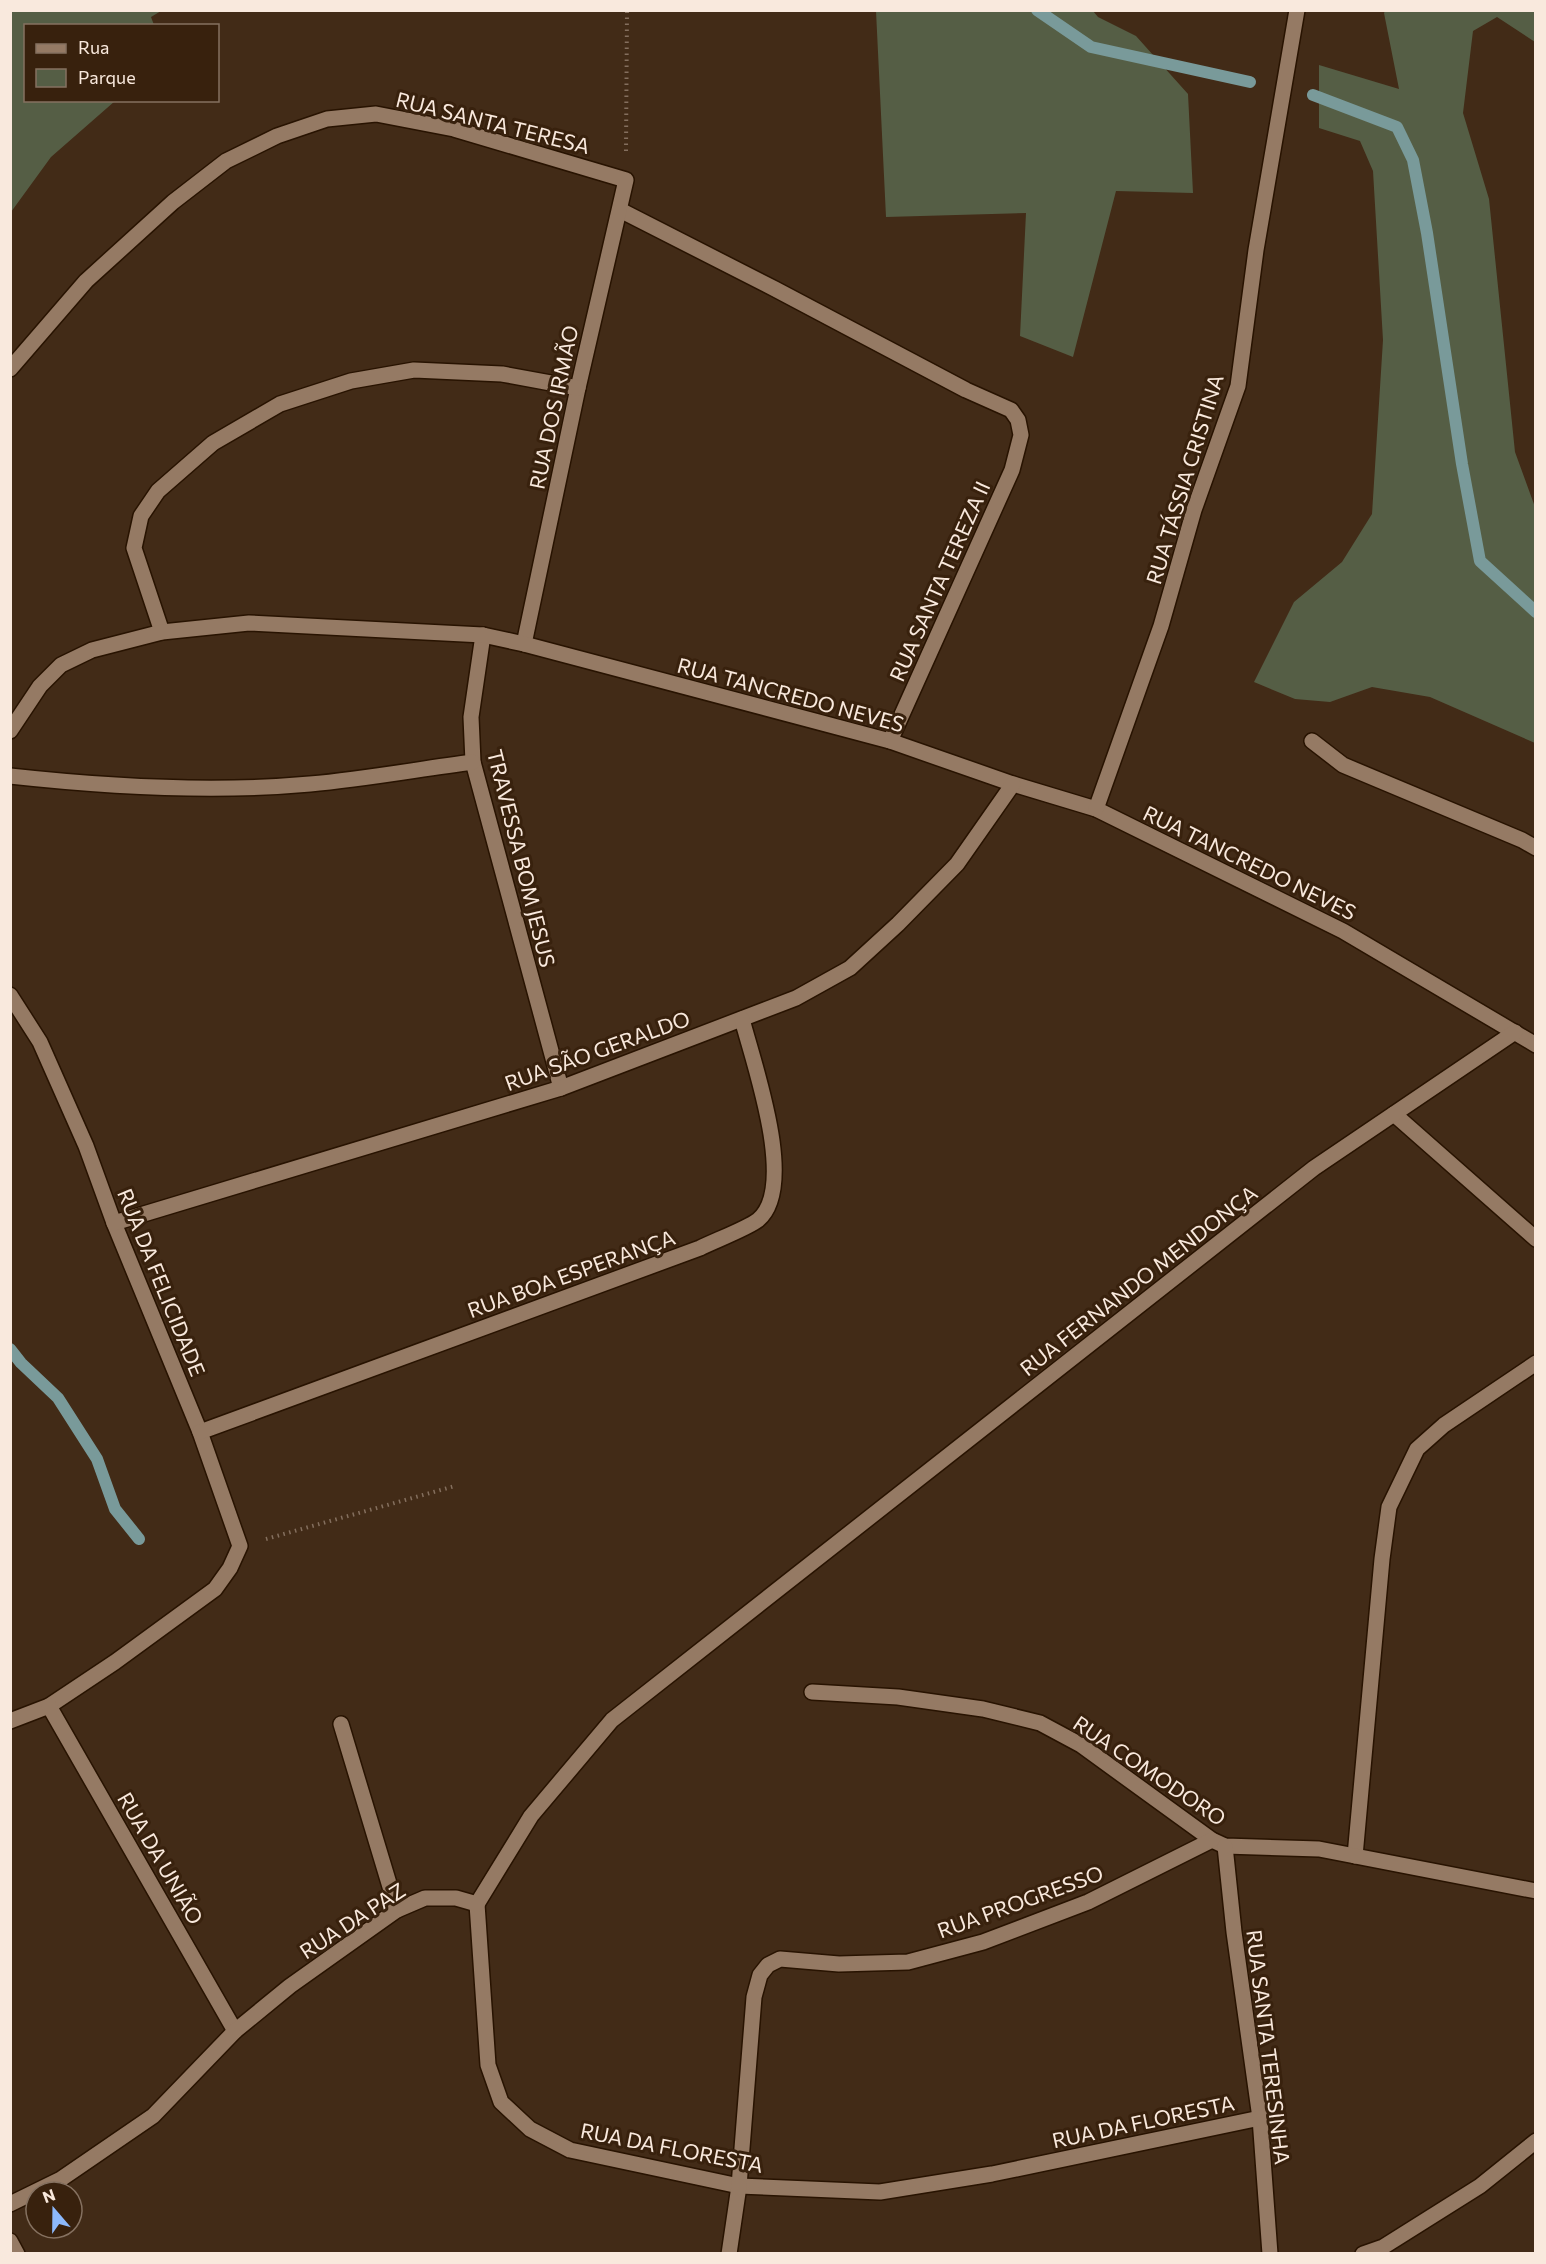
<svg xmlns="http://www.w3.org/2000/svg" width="1546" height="2264" font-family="Commissioner,sans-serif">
<rect width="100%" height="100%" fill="#422b17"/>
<g fill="#555e45">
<path d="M 11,10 L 161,11 L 151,17 L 154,25 L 26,26 L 26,100 L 115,101 L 51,157 L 11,212 Z"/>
<path d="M 876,11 L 1093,11 L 1098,17 L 1136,36 L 1188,94 L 1193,193 L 1116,191 L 1073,357 L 1020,336 L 1026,213 L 886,217 Z"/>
<path d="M 1385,11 L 1535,11 L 1535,42 L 1497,17 L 1473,31 L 1463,113 L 1489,199 L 1515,452 L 1535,507 L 1535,743 L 1430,697 L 1372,687 L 1330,702 L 1295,699 L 1254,682 L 1294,602 L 1342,562 L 1372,514 L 1383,340 L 1373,171 L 1360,141 L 1319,128 L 1319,65 L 1399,89 L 1384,13 Z"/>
</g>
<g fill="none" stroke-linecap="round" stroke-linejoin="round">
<g stroke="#799a9a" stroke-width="12">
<path d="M 1037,10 L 1091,47 L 1250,82"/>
<path d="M 1313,95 L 1397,127 L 1413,160 L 1427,233 L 1462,464 L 1480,561 L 1536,612"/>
<path d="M 10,1349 L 21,1363 L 58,1398 L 97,1459 L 115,1509 L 139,1539"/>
</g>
<g stroke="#281301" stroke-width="18">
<g id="service">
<path d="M 1394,1114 L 1536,1239"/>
<path d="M 1355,1856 L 1382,1559 L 1389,1507 L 1417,1449 L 1444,1425 L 1536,1363"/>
</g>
</g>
<g stroke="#281301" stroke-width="18">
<g id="minor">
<path d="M 620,210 L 775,289 L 966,390 L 1011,410 L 1018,420 L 1021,435 L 1012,470 L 890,741"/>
<path d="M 10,369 L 86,281 L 173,202 L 226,161 L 277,136 L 327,119 L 376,114 L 454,129 L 626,180 L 578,388 L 524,644"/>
<path d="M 162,632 L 134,548 L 141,516 L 158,491 L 213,443 L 280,404 L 351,381 L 414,370 L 502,374 L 578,388"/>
<path d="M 483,635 L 471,717 L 473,762 L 561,1088"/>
<path d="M 10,731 L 40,686 L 61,665 L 92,650 L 162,632 L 249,623 L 483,635 L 524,644 L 890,741 L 1013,784 L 1096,809 L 1343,931 L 1536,1045"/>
<path d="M 1312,741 L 1343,765 L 1522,840 L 1536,848"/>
<path d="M 10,776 C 110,787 211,793 310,784 C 365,779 419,769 473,762"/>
<path d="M 1096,809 L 1161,626 L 1194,510 L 1238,386 L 1256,250 L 1297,10"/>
<path d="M 10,995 L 40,1042 L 86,1146 L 114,1223 L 200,1432 L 240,1546 L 230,1568 L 215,1589 L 115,1662 L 49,1706 L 10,1721"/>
<path d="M 114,1223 L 561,1088 L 796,998 L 850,968 L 898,924 L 957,864 L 1013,784"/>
<path d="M 200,1432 L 700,1248 C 714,1241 748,1228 758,1220 C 798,1187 753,1062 742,1019"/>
<path d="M 812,1692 L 898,1697 L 983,1709 L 1040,1723 L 1081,1745 L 1212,1840 L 1225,1846 L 1319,1849 L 1536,1891"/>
<path d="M 49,1706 L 235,2031"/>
<path d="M 341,1724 L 397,1910"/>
<path d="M 1225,1846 L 1234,1932 L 1260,2118 L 1270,2254"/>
<path d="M 477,1904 L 488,2065 L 501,2102 L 530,2129 L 570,2150 L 739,2186 L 880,2192 L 992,2174 L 1260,2118"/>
<path d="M 10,2204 L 61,2179 L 153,2116 L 235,2031 L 290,1986 L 397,1910 L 425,1898 L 456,1898 L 477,1904 L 531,1816 L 612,1720 L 1314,1168 L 1515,1032"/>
<path d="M 729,2254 L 739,2186 L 754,1997 L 760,1975 L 768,1965 L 780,1959 L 839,1964 L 908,1962 L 983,1942 L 1088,1902 L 1212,1840"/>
<path d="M 1363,2254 L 1383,2247 L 1480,2186 L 1536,2141"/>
</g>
</g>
<g stroke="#281301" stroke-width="18">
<path id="tertiary" d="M 10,2241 L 17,2254"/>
</g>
<g stroke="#846f5e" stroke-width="4" stroke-dasharray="1.5 4.5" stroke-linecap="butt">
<path d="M 626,151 L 627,10"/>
<path d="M 266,1539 L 455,1486"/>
</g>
<use href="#service" stroke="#957a64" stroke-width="15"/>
<use href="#minor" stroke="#957a64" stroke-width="15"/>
<use href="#tertiary" stroke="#957a64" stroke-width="15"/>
</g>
<g text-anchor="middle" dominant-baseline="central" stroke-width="6" stroke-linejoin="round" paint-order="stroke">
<g font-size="21" fill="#f9e9dd" stroke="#38210d">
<text transform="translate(493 122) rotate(14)">RUA SANTA TERESA</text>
<text transform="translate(553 407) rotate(-78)">RUA DOS IRMÃO</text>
<text transform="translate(1184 479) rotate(-73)">RUA TÁSSIA CRISTINA</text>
<text transform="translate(939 581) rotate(-66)">RUA SANTA TEREZA II</text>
<text transform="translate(791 694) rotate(15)">RUA TANCREDO NEVES</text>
<text transform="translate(522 858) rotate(76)">TRAVESSA BOM JESUS</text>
<text transform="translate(1250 862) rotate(26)">RUA TANCREDO NEVES</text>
<text transform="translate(597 1050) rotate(-20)">RUA SÃO GERALDO</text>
<text transform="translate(571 1273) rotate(-20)">RUA BOA ESPERANÇA</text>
<text transform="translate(1138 1280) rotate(-38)">RUA FERNANDO MENDONÇA</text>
<text transform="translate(162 1282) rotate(68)">RUA DA FELICIDADE</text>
<text transform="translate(1150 1770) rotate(34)">RUA COMODORO</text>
<text transform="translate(161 1858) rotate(60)">RUA DA UNIÃO</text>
<text transform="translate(1020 1901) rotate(-20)">RUA PROGRESSO</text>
<text transform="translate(352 1920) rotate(-33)">RUA DA PAZ</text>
<text transform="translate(1269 2047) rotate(83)">RUA SANTA TERESINHA</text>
<text transform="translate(1143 2121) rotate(-12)">RUA DA FLORESTA</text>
<text transform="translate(672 2147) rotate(11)">RUA DA FLORESTA</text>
</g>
</g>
<rect width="1546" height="2264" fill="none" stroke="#f9e9dd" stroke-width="24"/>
<rect x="24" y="24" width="195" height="78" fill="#38210d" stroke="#857160" stroke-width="1.5"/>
<rect x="36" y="44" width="30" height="9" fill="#957a64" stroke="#857160" stroke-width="1.5"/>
<text x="78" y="54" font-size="18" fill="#f9e9dd">Rua</text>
<rect x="36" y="69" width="30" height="18" fill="#555e45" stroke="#857160" stroke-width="1.5"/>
<text x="78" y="84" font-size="18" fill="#f9e9dd">Parque</text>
<g transform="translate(54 2210) rotate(340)"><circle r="28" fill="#38210d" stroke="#857160" stroke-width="1.5"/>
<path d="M0-4.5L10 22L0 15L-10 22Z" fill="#8db9fc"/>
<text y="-9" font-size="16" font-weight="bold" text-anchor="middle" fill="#f9e9dd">N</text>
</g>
</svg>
